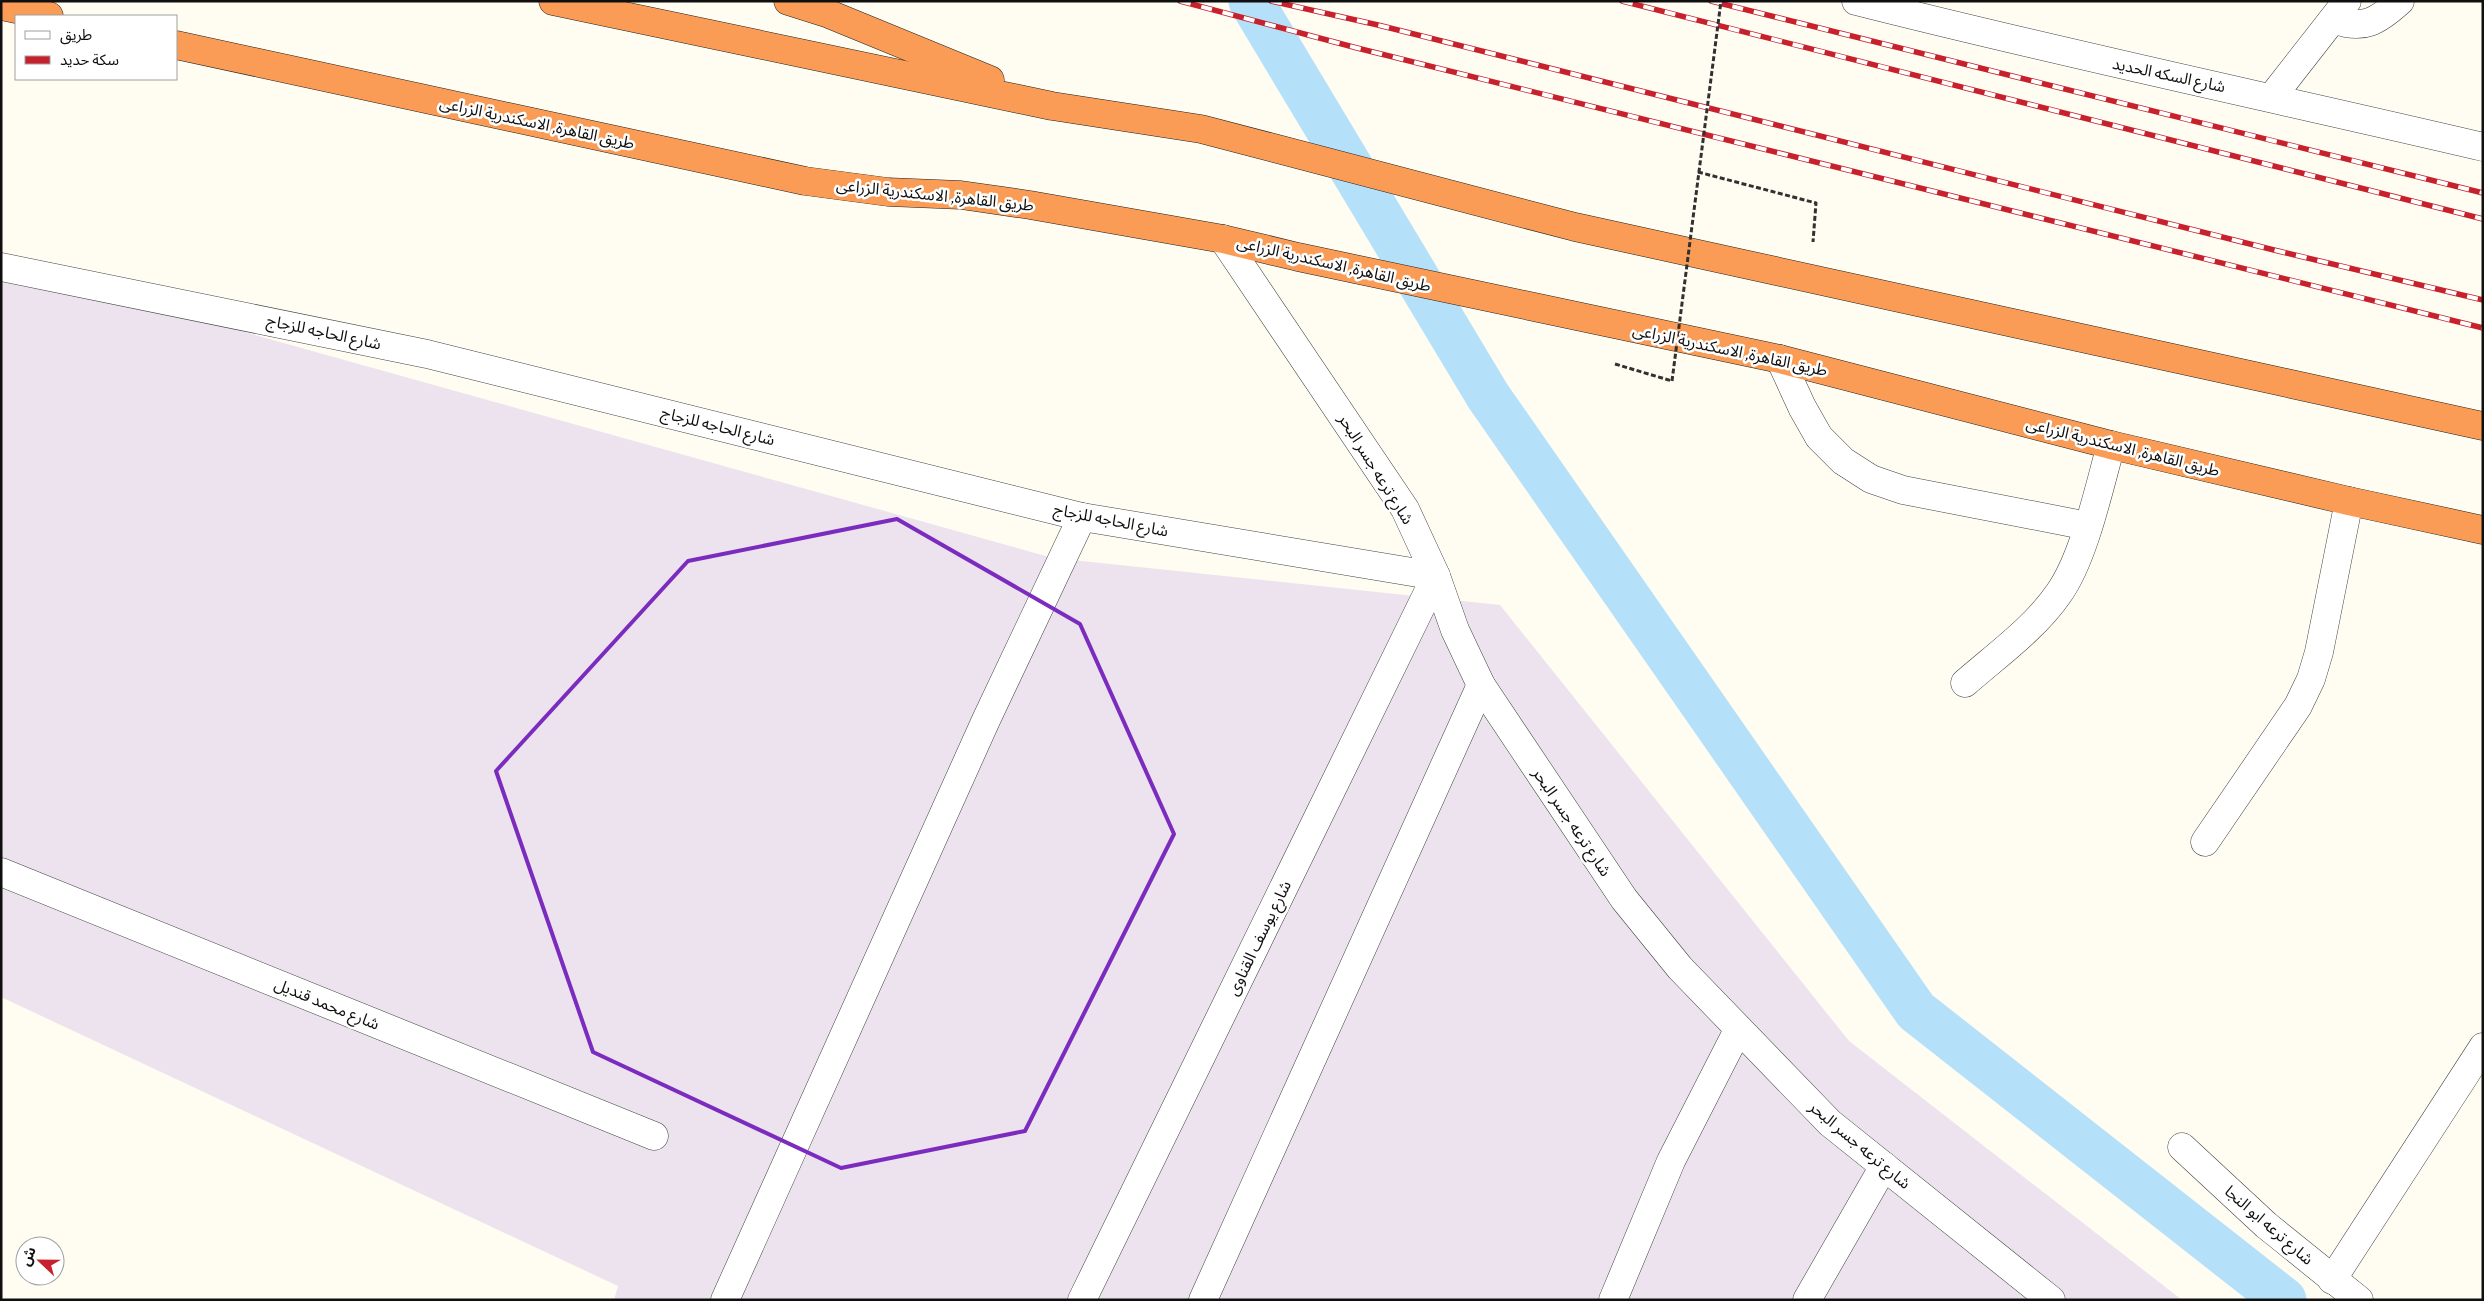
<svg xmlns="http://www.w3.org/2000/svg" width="2484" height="1301" font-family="Bitter,'Noto Sans Arabic',serif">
<rect width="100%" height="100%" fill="#fffcf1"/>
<path fill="#ece3ee" d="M 1,264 L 1053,558 L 1500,605 L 1849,1041 L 2182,1300 L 614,1300 L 618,1286 L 1,997 Z"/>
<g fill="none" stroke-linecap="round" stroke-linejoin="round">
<path stroke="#b4e0f9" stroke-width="45" d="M 1251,1 L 1488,396 L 1916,1011 L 2284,1300"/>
<g stroke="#424242" stroke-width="29">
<g id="minor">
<path d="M 1856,1 C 2064,54 2274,98 2483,147"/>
<path d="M 2334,19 C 2363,31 2378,21 2400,1"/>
<path d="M 2272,97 L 2347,1"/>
<path d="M 1223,239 L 1405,509 L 1436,576 L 1455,630 L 1481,685 L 1624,899 L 1680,968 L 1830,1123 L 2051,1300"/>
<path d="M 1,267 L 427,354 L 1082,517 L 1436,576 L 1082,1300"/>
<path d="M 1780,359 L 1802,407 L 1819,437 L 1843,461 L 1871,479 L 1903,490 L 2088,526"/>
<path d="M 1965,683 C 1997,655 2035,628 2059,593 C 2084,558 2099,488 2111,445"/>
<path d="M 2205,842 L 2298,706 L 2311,679 L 2319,652 L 2349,501"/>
<path d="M 1,872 L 654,1136"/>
<path d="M 2182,1147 L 2266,1225 L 2359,1300"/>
<path d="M 2332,1280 L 2483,1047"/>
<path d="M 725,1300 L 986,720 L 1082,517"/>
<path d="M 1203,1300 L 1481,685"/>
<path d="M 1613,1300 L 1671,1161 L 1738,1030"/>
<path d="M 1807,1300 L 1884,1166"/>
</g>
</g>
<g stroke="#202020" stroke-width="29">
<g id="highway">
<path d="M 553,1 L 1052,106 L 1201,129 L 1575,227 L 2483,426"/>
<path d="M 788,1 L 829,14 L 990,80"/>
<path d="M 1,6 L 49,16"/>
<path d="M 176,45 L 805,181 L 888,192 L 961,195 L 1030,205 L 1223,239 L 1298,257 L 1780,359 L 2111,445 L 2349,501 L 2483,530"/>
</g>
</g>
<g stroke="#313131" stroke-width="3" stroke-dasharray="5 2.5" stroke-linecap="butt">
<path d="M 1698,172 L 1816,203 L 1813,242"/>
<path d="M 1615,364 L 1672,381"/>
</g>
<use href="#minor" stroke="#fff" stroke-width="28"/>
<use href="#highway" stroke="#fa9c55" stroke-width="28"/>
<g stroke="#c6212c" stroke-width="5.5">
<g id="rail">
<path d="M 1180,1 L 1357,48 L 2483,328"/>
<path d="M 1271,1 L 1378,25 L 2274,250 L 2483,300"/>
<path d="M 1622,1 L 2483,219"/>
<path d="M 1711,1 L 2483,193"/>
</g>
</g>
<use href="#rail" stroke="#fff" stroke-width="4" stroke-dasharray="11" stroke-linecap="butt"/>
<path stroke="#313131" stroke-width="3" stroke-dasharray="5 2.5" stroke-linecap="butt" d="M 1672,381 L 1721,1"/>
</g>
<path fill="none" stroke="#7b2cbf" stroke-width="4" stroke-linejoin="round" d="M 897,519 L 1080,624 L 1174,834 L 1025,1131 L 841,1168 L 593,1052 L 496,771 L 688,561 Z"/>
<g text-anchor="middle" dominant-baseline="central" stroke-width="5" stroke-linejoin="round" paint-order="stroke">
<g font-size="16" fill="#0f0f0f" stroke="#fff">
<text transform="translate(2169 75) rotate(12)">شارع السكه الحديد</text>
<text transform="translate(537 123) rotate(12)">طريق القاهرة, الاسكندرية الزراعى</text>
<text transform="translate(935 195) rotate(6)">طريق القاهرة, الاسكندرية الزراعى</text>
<text transform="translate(1334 264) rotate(13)">طريق القاهرة, الاسكندرية الزراعى</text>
<text transform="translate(324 332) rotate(12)">شارع الحاجه للزجاج</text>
<text transform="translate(1730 350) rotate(12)">طريق القاهرة, الاسكندرية الزراعى</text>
<text transform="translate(718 426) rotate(14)">شارع الحاجه للزجاج</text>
<text transform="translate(2123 447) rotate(14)">طريق القاهرة, الاسكندرية الزراعى</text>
<text transform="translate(1376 469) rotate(58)">شارع ترعه جسر البحر</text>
<text transform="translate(1111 520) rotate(11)">شارع الحاجه للزجاج</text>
<text transform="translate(1572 822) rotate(56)">شارع ترعه جسر البحر</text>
<text transform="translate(1259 938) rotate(-64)">شارع يوسف القناوى</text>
<text transform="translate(327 1004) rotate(22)">شارع محمد قنديل</text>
<text transform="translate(1860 1145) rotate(40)">شارع ترعه جسر البحر</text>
<text transform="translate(2269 1225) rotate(41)">شارع ترعه ابو النجا</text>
</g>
</g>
<rect width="2484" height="1301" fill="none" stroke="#0f0f0f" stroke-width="5"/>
<rect x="15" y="15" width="162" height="65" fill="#ffffff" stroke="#9f9f9f"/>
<rect x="25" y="31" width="25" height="8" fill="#ffffff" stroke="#9f9f9f"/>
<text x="60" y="40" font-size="15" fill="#0f0f0f">طريق</text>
<rect x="25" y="56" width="25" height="8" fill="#c6212c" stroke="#9f9f9f"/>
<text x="60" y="65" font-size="15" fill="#0f0f0f">سكة حديد</text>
<g transform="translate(40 1261) rotate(292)"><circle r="24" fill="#ffffff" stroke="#9f9f9f"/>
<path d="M0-4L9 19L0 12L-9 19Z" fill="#c6212c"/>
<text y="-8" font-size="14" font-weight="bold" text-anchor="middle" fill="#0f0f0f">ش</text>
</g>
</svg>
